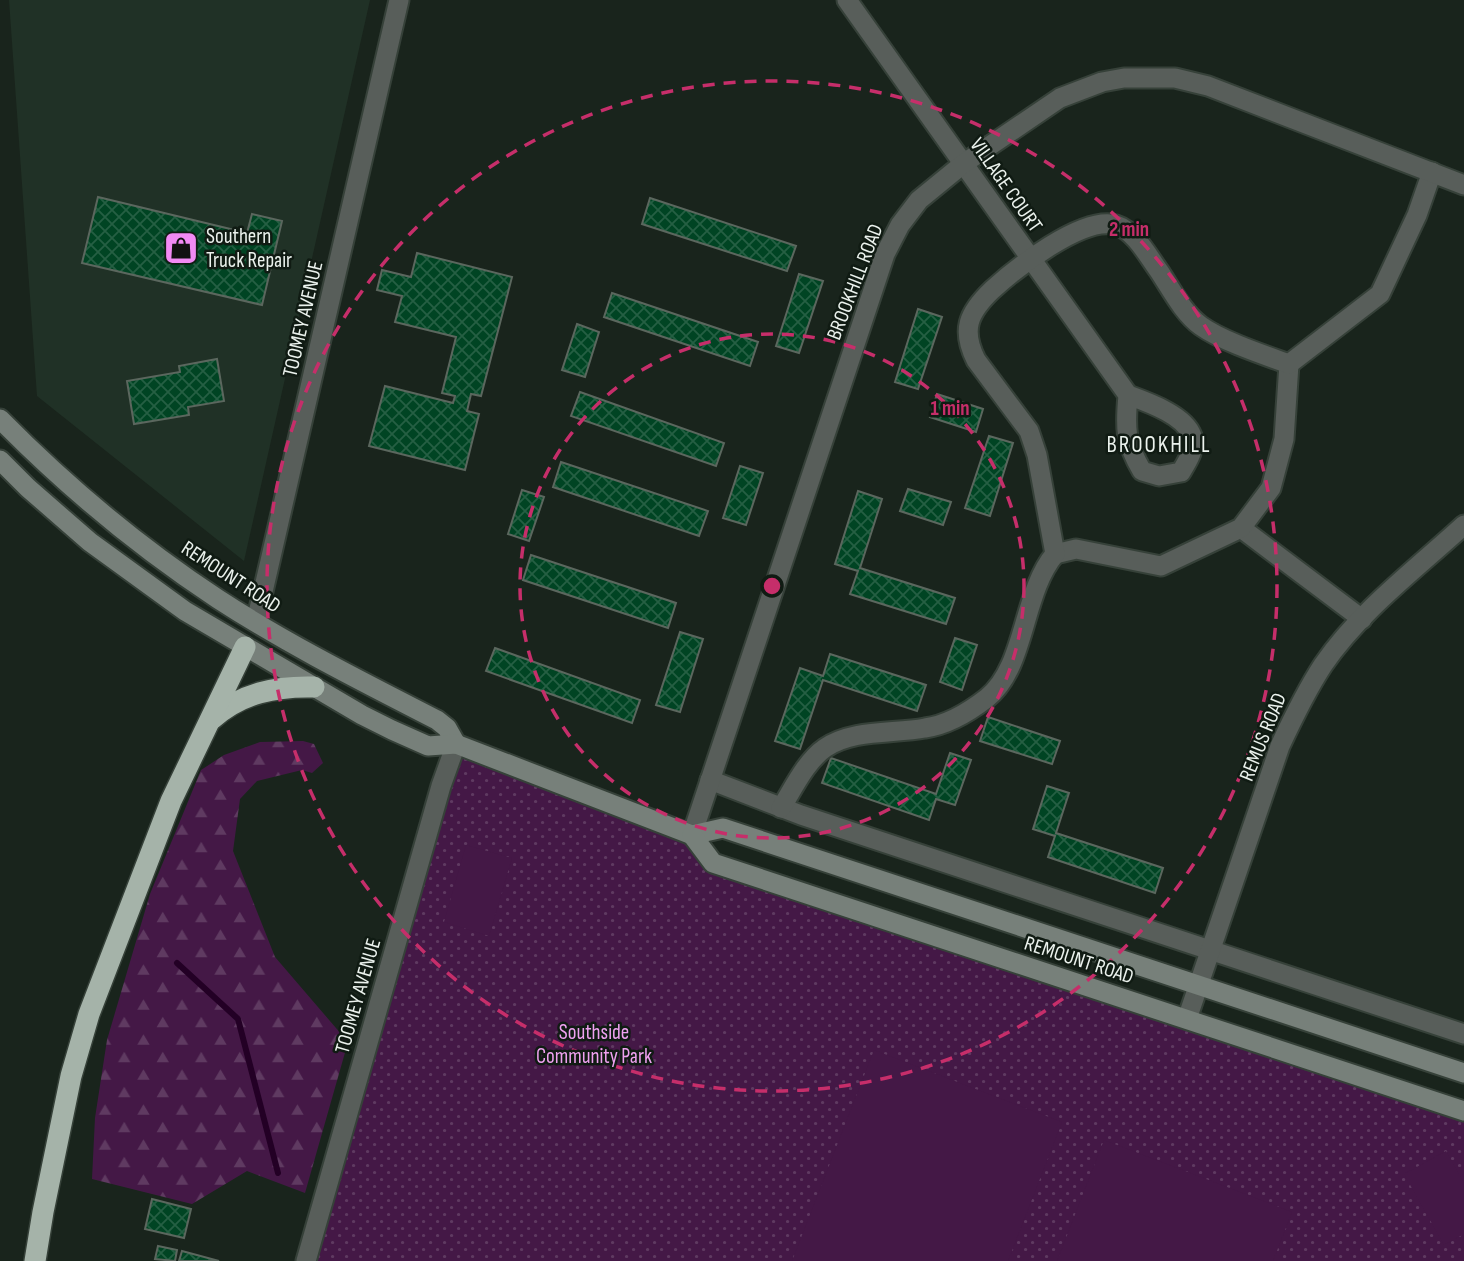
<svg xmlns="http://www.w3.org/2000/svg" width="1464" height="1261" font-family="'Sofia Sans Condensed',sans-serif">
<defs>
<pattern id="forest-firs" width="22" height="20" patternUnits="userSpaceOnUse" patternTransform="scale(1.75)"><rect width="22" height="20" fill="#441846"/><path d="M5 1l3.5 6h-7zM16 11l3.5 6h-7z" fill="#5f3a61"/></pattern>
<pattern id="park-dots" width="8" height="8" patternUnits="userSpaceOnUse" patternTransform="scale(1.75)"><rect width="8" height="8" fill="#441846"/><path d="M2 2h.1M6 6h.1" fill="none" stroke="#5f3a61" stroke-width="1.8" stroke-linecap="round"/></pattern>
<pattern id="building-cross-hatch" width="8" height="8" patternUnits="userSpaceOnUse" patternTransform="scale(1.75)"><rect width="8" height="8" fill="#004423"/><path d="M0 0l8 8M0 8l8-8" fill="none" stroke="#255f43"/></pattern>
</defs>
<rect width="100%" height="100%" fill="#19241c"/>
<path fill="#203126" d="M 9,0 L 370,0 L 244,561 L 37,396 Z"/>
<path fill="url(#forest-firs)" d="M 303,741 L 314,744 L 323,763 L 312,773 L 302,770 L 257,781 L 240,799 L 233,851 L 275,957 L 348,1042 L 305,1193 L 247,1171 L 192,1204 L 92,1179 L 95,1118 L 107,1040 L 150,894 L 201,770 L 224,755 L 260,742 Z"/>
<path fill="url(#park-dots)" d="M 456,744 L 692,835 L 713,863 L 1464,1111 L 1464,1261 L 306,1261 Z"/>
<g fill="#441846">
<path d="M 466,845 L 512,858 L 489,936 L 444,922 Z"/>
<path d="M 874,1050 L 1062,1122 L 1008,1261 L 792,1261 Z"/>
<path d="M 1104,1140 L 1292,1212 L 1273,1261 L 1057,1261 Z"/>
<path d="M 1446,1151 L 1464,1183 L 1464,1234 L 1444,1245 L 1404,1174 Z"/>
</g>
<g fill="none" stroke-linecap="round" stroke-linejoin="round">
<path stroke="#230025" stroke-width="6" d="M 177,963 L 238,1019 L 278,1173"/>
</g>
<g fill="url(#building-cross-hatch)" stroke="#5b675e" stroke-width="2">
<path d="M 98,197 L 247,233 L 252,214 L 282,221 L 262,305 L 82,263 Z"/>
<path d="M 650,198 L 796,246 L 787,271 L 642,224 Z"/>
<path d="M 417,253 L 512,277 L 481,396 L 471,394 L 467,411 L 479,414 L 465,470 L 369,446 L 385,386 L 453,403 L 455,396 L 442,393 L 456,337 L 395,322 L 402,296 L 377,290 L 382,270 L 411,277 Z"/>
<path d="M 799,274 L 823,281 L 799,353 L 776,346 Z"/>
<path d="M 612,293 L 758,342 L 750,366 L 604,317 Z"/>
<path d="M 918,309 L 942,317 L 918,389 L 895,382 Z"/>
<path d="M 577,324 L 599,332 L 585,377 L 562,370 Z"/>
<path d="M 217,359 L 224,401 L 188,407 L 189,415 L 134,424 L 127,381 L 180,372 L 179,366 Z"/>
<path d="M 580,392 L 724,443 L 716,466 L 571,416 Z"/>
<path d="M 937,394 L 983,409 L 976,432 L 930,417 Z"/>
<path d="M 989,436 L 1013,443 L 990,516 L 965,508 Z"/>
<path d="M 561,462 L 708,511 L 699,536 L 553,487 Z"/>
<path d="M 740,466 L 763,473 L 746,525 L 723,518 Z"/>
<path d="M 908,489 L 951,502 L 943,525 L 900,511 Z"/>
<path d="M 522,490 L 544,497 L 529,541 L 508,534 Z"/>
<path d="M 858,491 L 882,499 L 860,568 L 955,598 L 946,624 L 850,594 L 858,571 L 835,564 Z"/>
<path d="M 531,555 L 676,603 L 668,628 L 523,580 Z"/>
<path d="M 680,632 L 703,639 L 680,712 L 656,705 Z"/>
<path d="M 955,638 L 977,645 L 962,690 L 940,682 Z"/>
<path d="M 495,648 L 640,700 L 632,723 L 486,671 Z"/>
<path d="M 830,654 L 926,685 L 917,711 L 823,680 L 800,749 L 775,741 L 800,668 L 823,676 Z"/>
<path d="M 988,717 L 1060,741 L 1052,764 L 980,741 Z"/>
<path d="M 950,753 L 971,760 L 955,805 L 936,799 L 929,820 L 822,783 L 831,758 L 936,794 Z"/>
<path d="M 1047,786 L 1069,793 L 1056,833 L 1163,868 L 1155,893 L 1048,857 L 1055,836 L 1033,829 Z"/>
<path d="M 152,1199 L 191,1209 L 184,1238 L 145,1229 Z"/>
<path d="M 158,1246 L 177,1250 L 175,1261 L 155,1259 Z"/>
<path d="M 182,1251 L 219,1261 L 179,1261 Z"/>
</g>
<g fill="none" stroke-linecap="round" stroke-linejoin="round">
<g stroke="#364139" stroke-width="23">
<g id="minor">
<path d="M 847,0 L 1128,395 C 1147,402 1185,415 1192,436 C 1196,449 1187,462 1181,472 L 1159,476 L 1142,471 C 1125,442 1125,428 1128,395"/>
<path d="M 1241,528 L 1362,619"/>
<path d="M 1055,554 L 1076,549 L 1161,566 L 1241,528 L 1271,488 L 1284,439 L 1289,364"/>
<path d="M 256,622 L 399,0"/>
<path d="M 710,780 L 801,815 L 1464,1034"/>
<path d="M 781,808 C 793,789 806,761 825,748 C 853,729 893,734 925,728 C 947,725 969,712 987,698 C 1026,667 1022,593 1055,554 L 1037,455 L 1029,431 L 976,360 C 961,330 968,313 992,290 C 1015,269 1083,215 1116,225 C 1135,231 1148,256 1159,271 C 1171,289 1183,313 1201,326 C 1222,341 1264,355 1289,364 L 1380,294 L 1417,215 L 1432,172"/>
<path d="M 692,835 L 885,254 L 900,225 L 919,200 L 963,164 L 1060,98 L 1102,82 L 1124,78 L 1175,78 L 1208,86 L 1464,185"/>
<path d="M 1187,1019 L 1280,746 C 1293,718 1306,691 1323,665 C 1360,611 1416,569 1464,525"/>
<path d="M 306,1261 L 441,786 L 456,744"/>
</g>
</g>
<g stroke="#364139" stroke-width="23">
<g id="secondary">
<path d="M 0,419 C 66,486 139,547 218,599 C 287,644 363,682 437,720 L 447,728 L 456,744"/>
<path d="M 0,460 L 28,488 L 90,542 L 185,611 L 362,715 L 392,730 L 428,746 L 456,744 L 692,835 L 723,828 L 1464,1073"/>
<path d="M 692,835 L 713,863 L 1464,1111"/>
</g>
</g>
<g stroke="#364139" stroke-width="24">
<g id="motorway">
<path d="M 212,719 C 241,693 276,686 314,687"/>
<path d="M 35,1261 L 43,1212 L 71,1076 L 89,1014 L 171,801 L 245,647"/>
</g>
</g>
<use href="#minor" stroke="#585e5a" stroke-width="19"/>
<use href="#secondary" stroke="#77807a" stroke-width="19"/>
<use href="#motorway" stroke="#a5b3a9" stroke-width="21"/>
</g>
<g fill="none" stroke="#c62e6a" stroke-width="3.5" stroke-dasharray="12 9">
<circle cx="772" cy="586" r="252"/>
<circle cx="772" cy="586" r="505"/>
</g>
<defs>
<g id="shop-square" transform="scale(1.75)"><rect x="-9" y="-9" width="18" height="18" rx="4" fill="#f18af4" stroke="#101b13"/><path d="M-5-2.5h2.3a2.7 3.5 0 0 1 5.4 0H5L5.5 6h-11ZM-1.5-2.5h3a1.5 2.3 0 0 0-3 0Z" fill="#111"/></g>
</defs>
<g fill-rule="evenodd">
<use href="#shop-square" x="181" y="248"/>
</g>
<g text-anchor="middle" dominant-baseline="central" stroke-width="5" stroke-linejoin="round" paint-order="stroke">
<g font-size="21" fill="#ebf2ed" stroke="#101b13">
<text transform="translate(1006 185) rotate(55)">VILLAGE COURT</text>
<text transform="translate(855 282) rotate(-69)">BROOKHILL ROAD</text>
<text transform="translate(303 319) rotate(-77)">TOOMEY AVENUE</text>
<text transform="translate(231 577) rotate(33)">REMOUNT ROAD</text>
<text transform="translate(1263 737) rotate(-68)">REMUS ROAD</text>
<text transform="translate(1079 960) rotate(18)">REMOUNT ROAD</text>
<text transform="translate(358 996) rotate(-74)">TOOMEY AVENUE</text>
</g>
<g font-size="21" fill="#ebf2ed" stroke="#101b13" text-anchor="start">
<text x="206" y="236">Southern<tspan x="206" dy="24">Truck Repair</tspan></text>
</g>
<g font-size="21" fill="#efa1f0" stroke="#101b13">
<text x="594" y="1032">Southside<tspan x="594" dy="24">Community Park</tspan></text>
</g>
<g font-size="23" letter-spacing="2" fill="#ebf2ed" stroke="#101b13">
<text x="1159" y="445">BROOKHILL</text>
</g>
</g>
<circle cx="772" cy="586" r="10" fill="#c62e6a" stroke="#101b13" stroke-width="3.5"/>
<g font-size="21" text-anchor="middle" font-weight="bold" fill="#c62e6a" stroke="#101b13" stroke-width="5" stroke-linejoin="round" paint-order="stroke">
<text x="1129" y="236">2 min</text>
<text x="950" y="415">1 min</text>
</g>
</svg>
